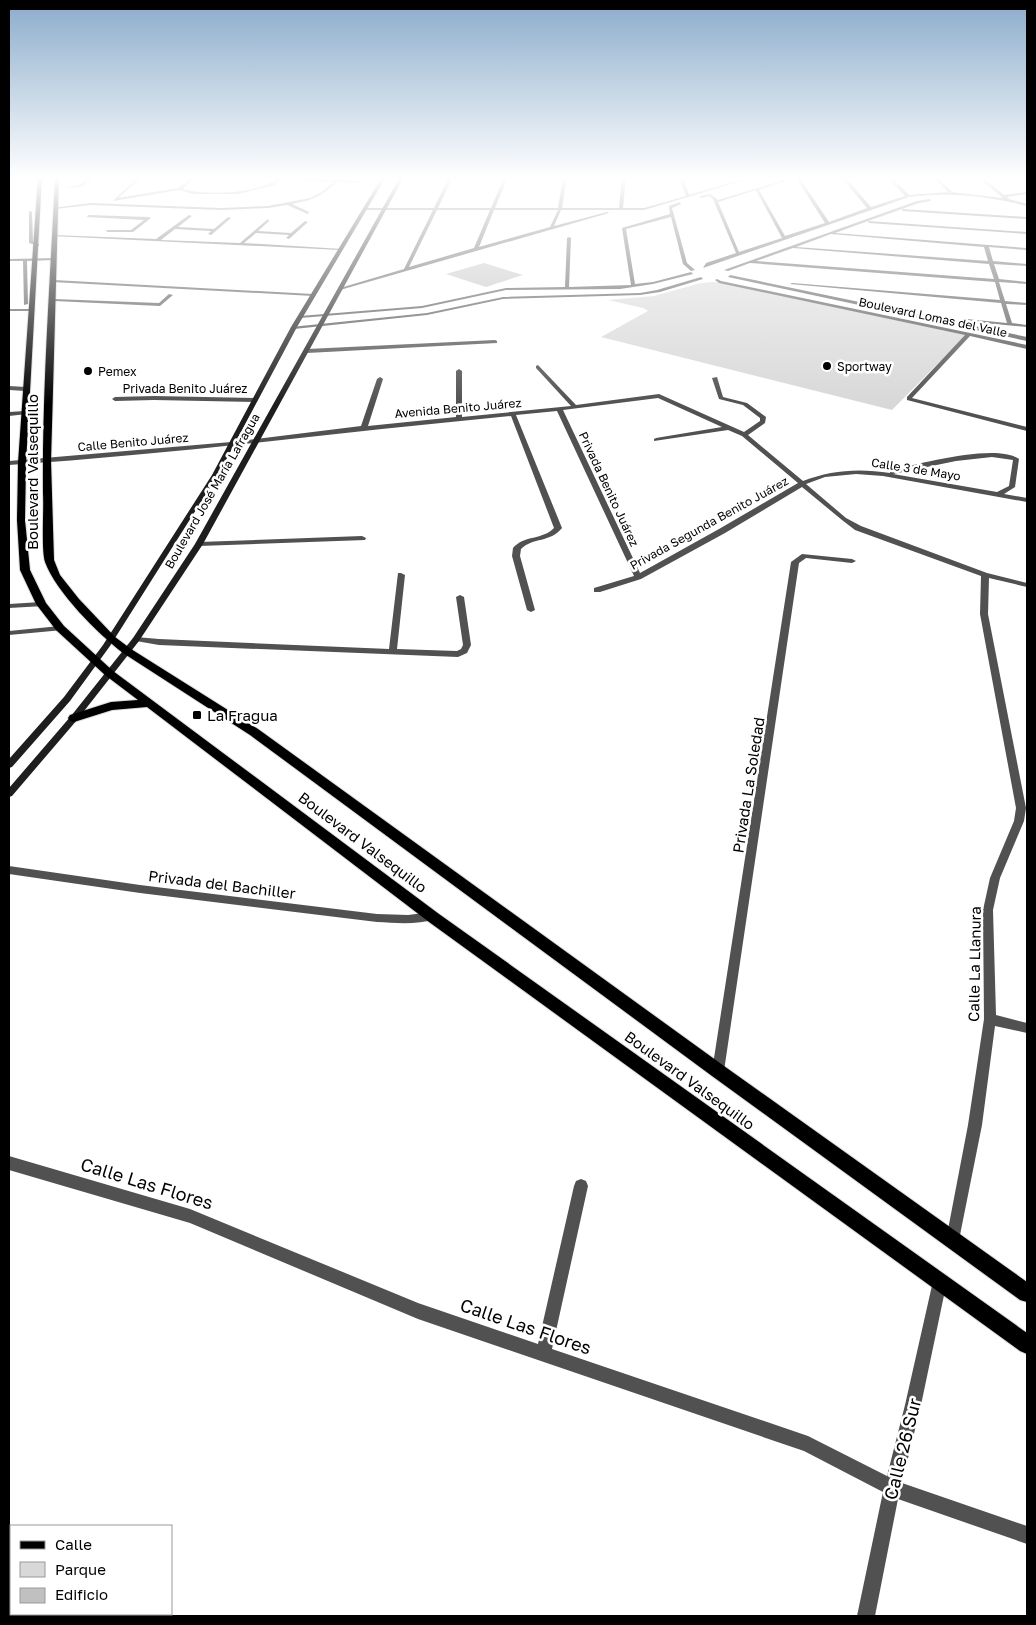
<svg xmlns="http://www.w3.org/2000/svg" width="1036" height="1625" font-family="'Golos Text',sans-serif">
<rect width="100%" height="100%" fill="#fff"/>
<path fill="#d8d8d8" d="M 714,282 L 730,284 L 966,335 L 892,410 L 601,337 L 648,311 L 643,308 L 608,300 L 654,296 L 701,283 Z"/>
<path fill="#c0c0c0" d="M 484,263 L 523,275 L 486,287 L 446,274 Z"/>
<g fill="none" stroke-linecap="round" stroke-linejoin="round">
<g stroke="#dbdbdb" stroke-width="2">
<g id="primary">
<path d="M 38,177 L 42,177 L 26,463 L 25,520 L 30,570 L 46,603 L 64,626 L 113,671 L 439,914 L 1027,1333 L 1027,1354 L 1020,1351 L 429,922 L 147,707 L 112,710 L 74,722 L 70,721 L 68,718 L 70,715 L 111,702 L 138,700 L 105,675 L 56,630 L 36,604 L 20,570 L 17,520 L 18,463 Z"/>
<path d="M 55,177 L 59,177 L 51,461 L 54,560 L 60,575 L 79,599 L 115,637 L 131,649 L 258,729 L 724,1066 L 1027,1282 L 1027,1302 L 1020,1300 L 712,1076 L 250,735 L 123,653 C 98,634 56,592 45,562 C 41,550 44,509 43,494 C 42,389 50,283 55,177 Z"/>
</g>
</g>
<g fill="#515151" fill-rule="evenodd">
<path d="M 90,177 L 95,177 L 81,187 L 64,188 L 79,185 Z"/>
<path d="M 138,177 L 142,177 L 118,198 L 178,188 L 193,177 L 197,177 L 182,189 C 208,196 258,194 281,177 L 335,180 L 335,177 L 339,177 L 339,180 L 382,183 L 337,182 C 321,197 312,200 292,204 L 309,212 L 308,214 L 287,205 L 268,208 L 221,210 L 90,205 L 55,209 L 53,208 L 90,203 L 221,208 L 268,206 L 310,198 L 322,192 L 333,182 L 281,180 L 275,185 L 238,194 L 193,194 L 179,190 L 113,201 Z"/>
<path d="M 449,177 L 453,177 L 438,208 L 491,208 L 504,177 L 508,177 L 495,208 L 558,208 L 563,177 L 567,177 L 562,208 L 619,208 L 622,177 L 626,177 L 623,208 L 644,208 L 686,196 L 679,177 L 683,177 L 689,195 L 749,177 L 755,177 L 644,210 L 561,210 L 554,226 L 607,212 L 609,213 L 340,290 L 340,288 L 404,269 L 433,210 L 365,210 L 364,208 L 434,208 ZM 437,210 L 490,210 L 474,248 L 409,267 ZM 494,210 L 558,210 L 550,227 L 479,247 Z"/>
<path d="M 793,177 L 799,177 L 829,222 L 867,208 L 841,177 L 845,177 L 871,207 L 905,196 L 887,177 L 891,177 L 909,195 L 948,192 L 933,177 L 937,177 L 952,192 L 1003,198 L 978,177 L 982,177 L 1004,195 L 1027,192 L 1027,194 L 1007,197 L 1009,199 L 1027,204 L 1027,206 C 987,196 950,192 909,197 L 703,268 L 706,263 L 736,253 L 713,199 L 709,196 L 701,198 L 700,196 L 710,194 L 718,200 ZM 796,178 L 825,223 L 785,236 L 759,190 ZM 756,190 L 782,238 L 739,252 L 718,202 Z"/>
<path d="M 930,199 L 931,201 L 919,203 L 868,221 L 1027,232 L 1027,234 L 869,223 L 868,221 L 835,233 L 1027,248 L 1027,250 L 989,247 L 993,261 L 1027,264 L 1027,266 L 994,264 L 999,279 L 1027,282 L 1027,284 L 999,282 L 1005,301 L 1027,303 L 1027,305 L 1006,304 L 1012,323 L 1027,325 L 1027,327 L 963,321 L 966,319 L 1007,323 L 1001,303 L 790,284 L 792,283 L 1000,300 L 995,282 L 750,263 L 728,271 L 724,270 L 917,201 ZM 831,234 L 984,247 L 988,261 L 796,247 ZM 793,248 L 989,264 L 994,279 L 756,261 Z"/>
<path d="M 680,202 L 681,204 L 672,208 L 687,263 L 695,270 L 691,271 L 683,264 L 671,217 L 626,229 L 635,284 L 653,282 L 691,272 L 693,274 L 653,284 L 620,289 L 506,290 L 422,308 L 300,318 L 298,317 L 300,316 L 422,306 L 506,288 L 565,287 L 567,238 L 569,237 L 571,238 L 569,287 L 631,285 L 622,228 L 670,214 L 669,206 Z"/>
<path d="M 903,209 L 1027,217 L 1027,219 L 902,211 Z"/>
<path d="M 29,211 L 32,212 L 33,242 L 39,244 L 39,246 L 29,243 Z"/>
<path d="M 88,215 L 149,217 L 151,218 L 133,232 L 107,232 L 106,230 L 131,230 L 144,220 L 87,217 Z"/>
<path d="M 189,215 L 192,216 L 178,227 L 214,229 L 228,217 L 231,218 L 211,235 L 208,234 L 211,231 L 175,229 L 161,240 L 240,243 L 268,219 L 269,221 L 258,231 L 291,233 L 305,221 L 308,222 L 289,239 L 286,238 L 289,235 L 256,233 L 244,243 L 342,249 L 340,250 L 52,236 L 54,235 L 156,239 Z"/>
<path d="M 56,258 L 54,260 L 27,261 L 28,304 L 24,305 L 23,261 L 9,261 L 9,259 Z"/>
<path d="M 730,275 L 1027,337 L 1027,341 L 728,277 Z"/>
<path d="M 701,277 L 703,279 L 660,292 L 640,295 L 503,299 L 427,315 L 294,329 L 291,327 L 427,313 L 503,297 L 640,293 L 657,290 Z"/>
<path d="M 717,279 L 721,281 L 1027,345 L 1027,349 L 970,336 L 912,398 L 1027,427 L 1027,431 L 907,400 L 907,397 L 965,335 L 719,283 L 715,280 Z"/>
<path d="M 54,280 L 313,294 L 315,295 L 313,296 L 52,282 Z"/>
<path d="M 169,294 L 173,295 L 160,306 L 54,301 L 52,300 L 54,299 L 159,303 Z"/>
<path d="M 9,309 L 33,309 L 35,310 L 33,311 L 9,311 Z"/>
<path d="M 495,340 L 497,341 L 497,343 L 307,353 L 304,351 L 307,349 Z"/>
<path d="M 538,365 L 576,405 L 659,394 L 744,432 L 760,421 L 760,418 L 743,405 L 719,399 L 712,378 L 717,377 L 723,397 L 747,403 L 766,417 L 765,423 L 748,435 L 803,481 C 831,470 859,468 890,473 L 890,471 L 892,470 C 920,464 995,443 1019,459 L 1015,487 L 1004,494 L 1027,498 L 1027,502 L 883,476 L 856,474 L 825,477 L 806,484 L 846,518 L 861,526 L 987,573 L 1027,583 L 1027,587 L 989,578 L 988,614 L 1026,808 L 1024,821 L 1000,878 L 993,910 L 996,1015 L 1027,1023 L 1027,1033 L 995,1026 L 982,1125 L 958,1245 L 953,1247 L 948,1245 L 946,1240 L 968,1125 L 984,1019 L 983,910 L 990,878 L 1014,821 L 1016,808 L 980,614 L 981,576 L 855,530 L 842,520 L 802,487 L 725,533 L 641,579 L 600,592 L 594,592 L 594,588 L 634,576 L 557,411 L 516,415 L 562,528 C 550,543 533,537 521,549 L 520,556 L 535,610 L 531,612 L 527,610 L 512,556 L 513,548 C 524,535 543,540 554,528 L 511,416 C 343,432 176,454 9,465 L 9,461 L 231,442 L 361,426 L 377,379 L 380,377 L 383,379 L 368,426 L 456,417 L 456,371 L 459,369 L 462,371 L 462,417 L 571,406 L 536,368 L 536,366 ZM 658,398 L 722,427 L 656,438 L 654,439 L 654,441 L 728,430 L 742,436 L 798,483 L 719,529 L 640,573 L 563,410 ZM 992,457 L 1013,460 L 1009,486 L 997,492 L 893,474 L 956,461 Z"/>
<path d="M 9,386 L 26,387 L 29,389 L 26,391 L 9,390 Z"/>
<path d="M 154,396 L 255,398 L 258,400 L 255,402 L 154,400 L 115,401 L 112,399 L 115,397 Z"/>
<path d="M 25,411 L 28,413 L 27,414 L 9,416 L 9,412 Z"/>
<path d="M 362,536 L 366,538 L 365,540 L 199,546 L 195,544 L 199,542 Z"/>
<path d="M 802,554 L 852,559 L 856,561 L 852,563 L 806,558 L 799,563 L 724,1071 L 722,1075 L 718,1077 L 714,1075 L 712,1071 L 791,562 Z"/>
<path d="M 398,573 L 401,573 L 405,575 L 397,649 L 457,651 L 461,649 L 463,645 L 456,597 L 460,595 L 464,597 L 471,645 L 467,653 L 458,657 L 159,645 L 136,641 L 132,639 L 136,637 L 159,639 L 389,649 Z"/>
<path d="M 41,602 L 44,602 L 44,606 L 9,608 L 9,604 Z"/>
<path d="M 60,626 L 63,626 L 63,630 L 9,635 L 9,631 Z"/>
<path d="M 9,866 L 140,885 L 377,914 L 408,915 L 432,912 L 436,913 L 438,916 L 436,919 C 417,925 396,923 377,922 L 140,893 L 9,874 Z"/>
<path d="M 9,1156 L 190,1209 L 418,1303 L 538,1344 L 574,1186 L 576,1181 L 581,1179 L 586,1181 L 588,1186 L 552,1349 L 808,1436 L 887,1476 L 905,1405 L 933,1281 L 935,1276 L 940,1274 L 945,1276 L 947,1281 L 921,1405 L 902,1483 L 1027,1526 L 1027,1544 L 898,1499 L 875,1616 L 857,1616 L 883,1492 L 804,1451 L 418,1319 L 190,1223 L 9,1170 Z"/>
</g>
<g fill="#1e1e1e" fill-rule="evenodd">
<path d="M 382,177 L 386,177 L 297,327 L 218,475 L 110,646 L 70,701 L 12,767 L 9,768 L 9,759 L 64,697 L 103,645 L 212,475 L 291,327 Z"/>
<path d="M 400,177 L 404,177 L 203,544 L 139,641 L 77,720 L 12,796 L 9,797 L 9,788 L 71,716 L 133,638 L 195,544 Z"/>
</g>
<use href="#primary" fill="#000" fill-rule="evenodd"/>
</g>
<linearGradient id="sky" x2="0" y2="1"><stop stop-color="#8baccb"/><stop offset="0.44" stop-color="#fff"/><stop offset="1" stop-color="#fff" stop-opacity="0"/></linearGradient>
<rect width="1036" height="405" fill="url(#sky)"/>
<g fill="#000" stroke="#fff" stroke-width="2">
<circle cx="827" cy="366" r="5"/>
<circle cx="88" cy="371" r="5"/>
<rect x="192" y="710" width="10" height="10" rx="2.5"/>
</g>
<g text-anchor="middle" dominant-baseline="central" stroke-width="5" stroke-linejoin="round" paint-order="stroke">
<g font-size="12" fill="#000" stroke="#fff">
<text transform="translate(933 317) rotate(12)">Boulevard Lomas del Valle</text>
<text x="185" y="388">Privada Benito Juárez</text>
<text transform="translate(458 408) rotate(-5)">Avenida Benito Juárez</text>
<text transform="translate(133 442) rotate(-5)">Calle Benito Juárez</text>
<text transform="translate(916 469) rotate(9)">Calle 3 de Mayo</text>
<text transform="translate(609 489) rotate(65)">Privada Benito Juárez</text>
<text transform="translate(212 491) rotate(-60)">Boulevard José María Lafragua</text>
<text transform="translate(709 523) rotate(-29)">Privada Segunda Benito Juárez</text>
</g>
<g font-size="12" fill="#000" stroke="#fff" text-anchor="start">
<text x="837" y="366">Sportway</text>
<text x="98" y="371">Pemex</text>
</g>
<g font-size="15" fill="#000" stroke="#fff">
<text transform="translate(32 472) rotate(-90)">Boulevard Valsequillo</text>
<text transform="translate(748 785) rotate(-81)">Privada La Soledad</text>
<text transform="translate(363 842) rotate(37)">Boulevard Valsequillo</text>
<text transform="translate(222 884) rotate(7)">Privada del Bachiller</text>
<text transform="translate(974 964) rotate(-89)">Calle La Llanura</text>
<text transform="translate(690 1080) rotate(36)">Boulevard Valsequillo</text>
</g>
<g font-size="15" fill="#000" stroke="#fff" text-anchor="start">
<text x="207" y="715">La Fragua</text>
</g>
<g font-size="18" fill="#000" stroke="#fff">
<text transform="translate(147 1183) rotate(17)">Calle Las Flores</text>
<text transform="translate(526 1326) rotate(19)">Calle Las Flores</text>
<text transform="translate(902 1449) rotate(-76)">Calle 26 Sur</text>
</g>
</g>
<rect width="1036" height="1625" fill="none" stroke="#000000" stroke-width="20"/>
<rect x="10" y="1525" width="162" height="90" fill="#ffffff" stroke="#999999"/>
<rect x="20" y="1541" width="25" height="8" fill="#000000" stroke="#999999"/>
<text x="55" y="1550" font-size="15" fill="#000000">Calle</text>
<rect x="20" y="1562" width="25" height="15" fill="#d8d8d8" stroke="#999999"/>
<text x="55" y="1575" font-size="15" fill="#000000">Parque</text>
<rect x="20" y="1588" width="25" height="15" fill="#c0c0c0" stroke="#999999"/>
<text x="55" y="1600" font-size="15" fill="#000000">Edificio</text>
</svg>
